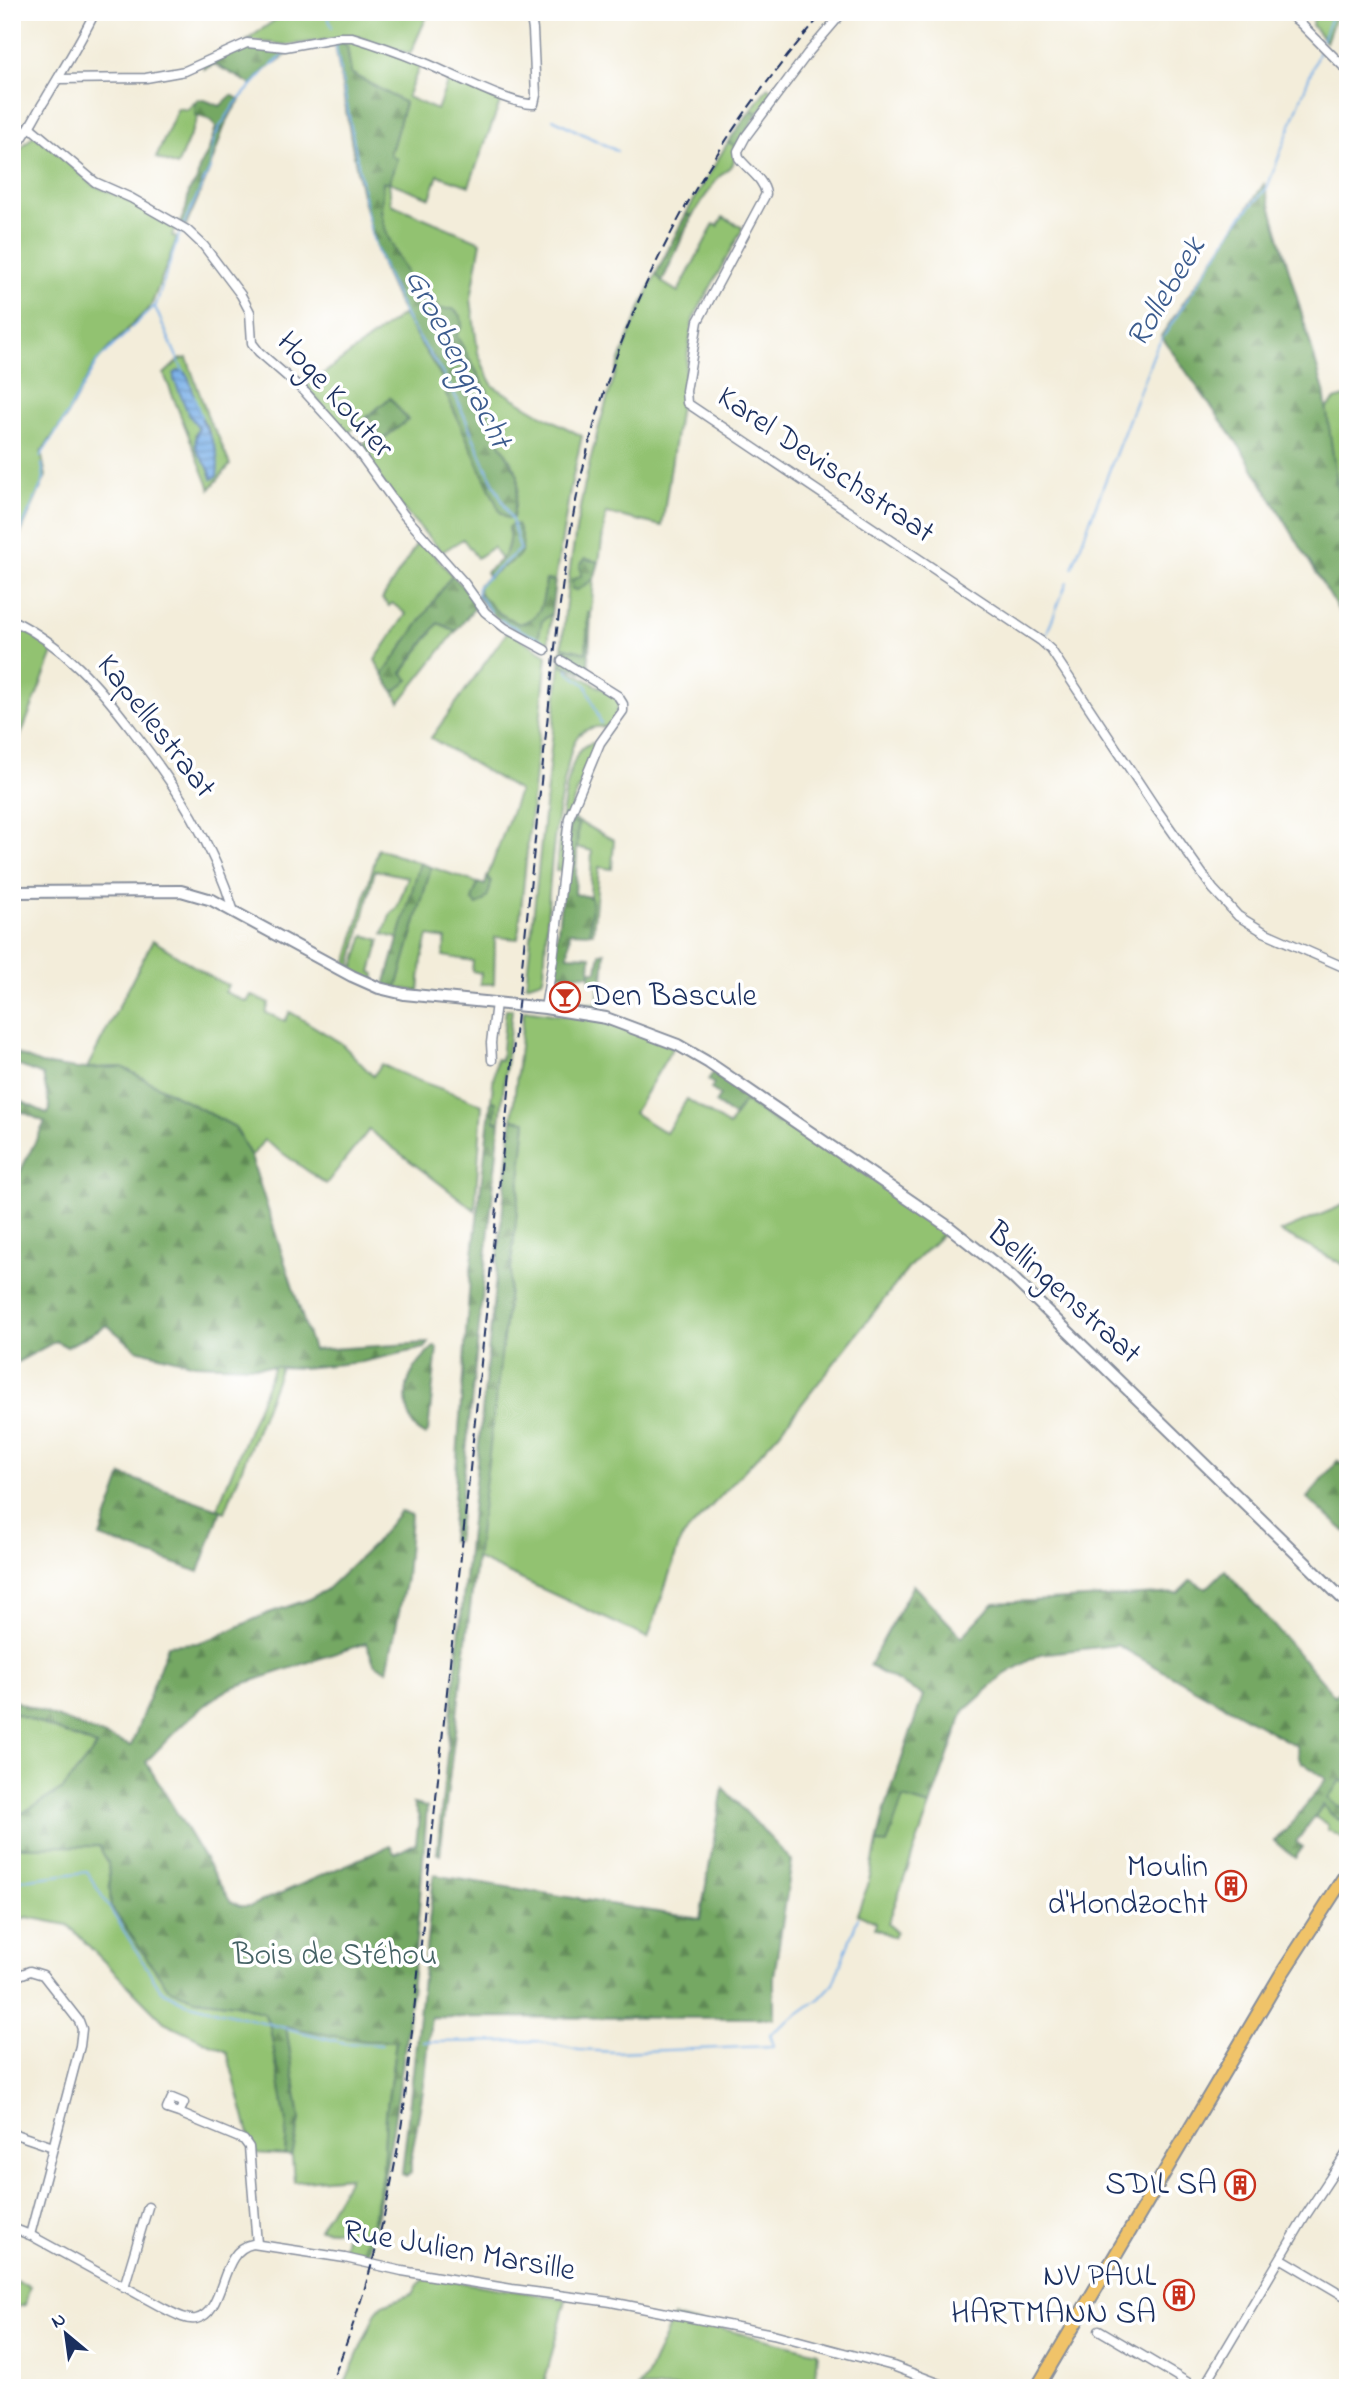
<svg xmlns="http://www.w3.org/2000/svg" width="1360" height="2400" font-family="'Indie Flower',sans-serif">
<defs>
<pattern id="forest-firs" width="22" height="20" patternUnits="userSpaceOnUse" patternTransform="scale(1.75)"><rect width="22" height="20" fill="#75a863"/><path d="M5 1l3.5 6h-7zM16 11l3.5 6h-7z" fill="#5f8955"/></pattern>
<pattern id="water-rules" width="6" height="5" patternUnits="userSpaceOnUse" patternTransform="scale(1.75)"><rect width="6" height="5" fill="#78afe7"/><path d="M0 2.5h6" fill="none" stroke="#628fbe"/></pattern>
</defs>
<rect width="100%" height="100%" fill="#fff"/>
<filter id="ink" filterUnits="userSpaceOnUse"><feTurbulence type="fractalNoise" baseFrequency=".0143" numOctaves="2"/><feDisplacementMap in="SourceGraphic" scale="14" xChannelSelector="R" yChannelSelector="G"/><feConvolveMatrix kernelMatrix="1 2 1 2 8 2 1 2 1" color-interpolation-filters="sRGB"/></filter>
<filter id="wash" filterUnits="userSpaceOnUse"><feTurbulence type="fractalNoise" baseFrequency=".00686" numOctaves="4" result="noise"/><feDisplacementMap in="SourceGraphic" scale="28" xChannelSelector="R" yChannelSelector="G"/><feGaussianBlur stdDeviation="1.57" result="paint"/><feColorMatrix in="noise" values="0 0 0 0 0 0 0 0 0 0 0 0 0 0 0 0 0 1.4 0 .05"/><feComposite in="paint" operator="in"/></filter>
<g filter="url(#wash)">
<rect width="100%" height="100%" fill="#f3edda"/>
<g fill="#92c271" stroke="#567868" stroke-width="2" fill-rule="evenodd">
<path d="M 286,12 L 429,12 L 410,54 L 356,36 L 288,45 L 247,40 Z"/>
<path d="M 1316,12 L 1337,12 L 1326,42 L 1312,25 Z"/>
<path d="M 352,40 L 421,63 L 407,97 L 437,110 L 450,75 L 501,100 L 469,186 L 438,175 L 430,198 L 389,182 L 391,204 L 481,242 L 471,299 L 478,353 L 488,377 L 493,386 L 544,416 L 582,436 L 570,490 L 555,581 L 546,580 C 543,602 543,618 519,624 C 503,616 480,604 478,585 L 504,565 L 510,563 L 510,537 L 505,556 L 501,560 L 493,547 L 477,558 L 463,539 L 442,552 L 404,510 L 362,455 L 407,420 L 390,398 L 347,434 L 306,387 L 403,314 L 451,392 L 446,394 L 468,440 L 512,515 L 516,470 L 500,443 L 487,390 L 456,335 L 462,326 L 453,309 L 440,309 L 420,280 L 411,283 C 396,252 373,219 383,183 C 385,175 393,166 397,159 L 390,155 L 405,103 L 351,73 L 347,46 L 343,43 L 335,44 L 335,41 Z"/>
<path d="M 768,87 L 774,92 L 758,113 L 751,110 Z"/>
<path d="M 197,100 L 195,107 L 195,115 L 198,117 L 177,166 L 156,158 L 178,108 L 187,110 Z"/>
<path d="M 33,136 L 38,136 L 93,185 L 124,198 L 152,216 L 175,228 L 172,236 L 177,238 L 151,306 L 108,349 L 95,364 L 65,419 L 41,452 L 46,476 L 12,553 L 12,157 Z"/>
<path d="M 728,142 L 737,147 L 733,164 L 717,179 L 692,216 L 686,214 Z"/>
<path d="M 723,217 L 743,228 L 693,319 L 662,526 L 606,513 L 599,562 L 585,559 L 577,590 L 594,579 L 591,613 L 588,613 L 587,653 L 562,647 C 571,518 600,391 656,274 L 662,282 L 678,292 L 714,224 L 718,226 Z"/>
<path d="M 187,358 L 210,423 L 218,436 L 230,465 L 210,489 L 164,374 L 179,360 ZM 188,376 L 198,411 L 209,430 L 212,478 L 195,435 L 199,428 L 189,415 Z"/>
<path d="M 1348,396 L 1348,540 L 1343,525 L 1326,409 L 1335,400 Z"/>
<path d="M 420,539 L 452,575 L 383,675 L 375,660 L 406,614 L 392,603 L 389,606 L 382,599 Z"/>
<path d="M 551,614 L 548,647 L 535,641 L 542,620 Z"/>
<path d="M 439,622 L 456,631 L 400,702 L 394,692 L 408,680 L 402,674 Z"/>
<path d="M 12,623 L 55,648 L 12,758 Z"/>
<path d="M 508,631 L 547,655 L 518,939 L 495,937 L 494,984 L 480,984 L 481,973 L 472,971 L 473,961 L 443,956 L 446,939 L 428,936 L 422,960 L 419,991 L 397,988 L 431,867 L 478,883 L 472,900 L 491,882 L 487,878 L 519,791 L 431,738 Z"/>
<path d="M 560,664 L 614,696 L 619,704 L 613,721 L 606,727 C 597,726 584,728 577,737 C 570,747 569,762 566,774 C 550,839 548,907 544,974 L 542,980 L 526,985 Z"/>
<path d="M 592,743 L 596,745 L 572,805 L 562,871 L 556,871 C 559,844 564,766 582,748 C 584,746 589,744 592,743 Z"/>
<path d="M 571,818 L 614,840 L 612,869 L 599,867 L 593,933 L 590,933 L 592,901 L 590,897 L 592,851 L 577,847 L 578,825 L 570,822 Z"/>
<path d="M 378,849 L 420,863 L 400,939 L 383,934 L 390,915 L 397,908 L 408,877 L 375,870 L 351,966 L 354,967 L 364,935 L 380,940 L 371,972 L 375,974 L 374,981 L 345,969 Z"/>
<path d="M 153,940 L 214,979 L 228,985 L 225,992 L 247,1002 L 251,995 L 269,1003 L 266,1013 L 285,1021 L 290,1012 L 341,1043 L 373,1076 L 382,1064 C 413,1082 449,1089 482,1105 L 475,1210 L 369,1130 L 326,1184 L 264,1140 L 251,1157 L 235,1127 L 122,1067 L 87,1068 Z"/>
<path d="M 506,1009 L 512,1009 L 500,1122 L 495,1121 L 491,1101 L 496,1059 L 501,1060 Z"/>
<path d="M 524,1010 L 601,1021 L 673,1047 L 634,1113 L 666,1133 L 687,1099 L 729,1126 L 744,1101 L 778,1124 L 783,1117 L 946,1231 L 911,1265 L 779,1433 L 681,1539 L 648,1638 L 475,1558 L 508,1299 L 526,1121 L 512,1119 Z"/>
<path d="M 1348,1203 L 1348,1267 L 1280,1232 Z"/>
<path d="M 274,1367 L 281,1367 L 225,1512 L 217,1509 Z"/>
<path d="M 12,1712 L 97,1746 L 63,1789 L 12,1819 Z"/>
<path d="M 1340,1780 L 1348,1784 L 1348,1841 L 1327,1829 L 1328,1825 L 1315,1817 L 1323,1805 L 1328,1812 L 1339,1820 L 1342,1807 L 1336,1805 L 1327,1799 Z"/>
<path d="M 903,1797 L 930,1806 L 888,1924 L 896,1931 L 893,1937 L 874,1928 L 875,1922 L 857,1914 L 868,1885 L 877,1843 L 887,1843 Z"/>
<path d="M 99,1845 L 108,1863 L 111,1907 L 168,1988 L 195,1999 L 235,2004 L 264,2013 L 270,2027 L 287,2128 L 285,2155 L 254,2153 L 227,2052 L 164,2022 L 68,1925 L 27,1917 L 12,1921 L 12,1847 Z"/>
<path d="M 286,2025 C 323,2034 358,2041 396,2041 L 386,2114 L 383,2169 L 374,2215 L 361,2256 L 343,2253 L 347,2231 L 319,2229 L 350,2177 L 294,2182 L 292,2156 L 300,2119 Z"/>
<path d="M 427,2277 L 566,2299 L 543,2388 L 343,2388 L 376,2312 L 382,2305 L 413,2294 L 418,2285 Z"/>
<path d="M 12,2280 L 30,2286 L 25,2305 L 12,2308 Z"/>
<path d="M 673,2317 L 818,2352 L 815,2388 L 638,2388 L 646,2378 Z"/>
</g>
<g fill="url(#forest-firs)" stroke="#486c60" stroke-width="2">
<path d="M 343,43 L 347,46 L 351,73 L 405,103 L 390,155 L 397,159 L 389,182 L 383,182 L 381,211 L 385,231 L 411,282 L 420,280 L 440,309 L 453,309 L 461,316 L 462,326 L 456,335 L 487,390 L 500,443 L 518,475 L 518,487 L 513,518 L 507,518 L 500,512 L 446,393 L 449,389 C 424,349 398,310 382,265 C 357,194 348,118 335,44 Z"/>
<path d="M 243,47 L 250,47 L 292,51 L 265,70 L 252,85 L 214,64 L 204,69 L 203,65 Z"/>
<path d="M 232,95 L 240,100 C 222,124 221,139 211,165 C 204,186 194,206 186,226 L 180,223 L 186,209 L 189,191 L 197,180 L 199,168 L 208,152 L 216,127 L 211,120 L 195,115 L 195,107 L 197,100 L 202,99 L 220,106 Z"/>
<path d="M 751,110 L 758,113 L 737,147 L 728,142 Z"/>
<path d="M 1264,184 L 1324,391 L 1343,525 L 1348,540 L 1348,626 L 1242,450 L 1161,336 Z"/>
<path d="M 686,214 L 692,216 L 662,282 L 656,274 Z"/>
<path d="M 390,398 L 408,420 L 362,455 L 358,448 L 378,431 L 367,417 Z"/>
<path d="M 512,524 L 517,525 C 533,559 512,558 489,577 L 486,572 C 505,558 511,551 509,527 Z"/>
<path d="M 585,559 L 599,562 L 594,579 L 577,590 L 572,589 L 572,580 L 581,576 L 580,565 Z"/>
<path d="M 452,575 L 469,593 L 476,606 L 456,631 L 438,623 L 402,673 L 409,680 L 394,692 L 383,675 Z"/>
<path d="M 546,580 L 555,581 L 551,614 L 542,621 L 538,639 L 535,641 C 512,629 491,617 476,595 L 479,593 L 499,614 L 519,624 C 543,618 543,601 546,580 Z"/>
<path d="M 588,613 L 591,613 L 588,674 L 560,664 L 562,647 L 586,653 Z"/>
<path d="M 570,822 L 578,824 L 575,894 L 590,897 L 592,901 L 590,933 L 570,932 L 568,955 L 591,956 L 590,971 L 597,971 L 600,953 L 605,952 L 601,1008 L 583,1007 L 583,1003 L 598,1004 L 598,982 L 590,981 L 590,971 L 589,975 L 553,974 Z"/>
<path d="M 420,863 L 431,867 L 397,988 L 385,985 Z"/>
<path d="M 487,878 L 491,882 C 490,892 486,902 477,905 L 472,900 L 478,883 L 485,885 Z"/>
<path d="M 12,1052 L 41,1064 L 77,1069 L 122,1067 L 235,1127 L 251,1157 L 313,1350 L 429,1343 L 425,1348 L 362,1362 L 303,1368 L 194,1364 L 136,1349 L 107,1325 L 67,1347 L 56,1341 L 12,1365 L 12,1188 L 45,1122 L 12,1107 L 12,1097 L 48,1114 L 50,1109 L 43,1075 L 12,1063 Z"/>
<path d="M 715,1070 L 783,1117 L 778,1124 L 744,1101 L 734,1116 L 715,1103 L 720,1095 L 711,1089 L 714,1084 L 708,1080 Z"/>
<path d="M 491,1101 L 496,1102 L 495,1121 L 500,1122 L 457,1541 L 451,1541 L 470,1279 Z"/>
<path d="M 512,1119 L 526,1121 L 508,1299 L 440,1854 L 437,1853 Z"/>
<path d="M 435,1346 L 437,1348 L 428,1432 L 425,1435 C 415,1432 412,1424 409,1414 C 400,1385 413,1365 435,1346 Z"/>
<path d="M 1338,1460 L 1348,1467 L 1348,1529 L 1346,1532 L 1307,1498 Z"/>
<path d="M 122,1475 L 221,1510 L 199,1572 L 100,1537 Z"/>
<path d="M 400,1511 L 411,1515 L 406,1578 L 387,1671 L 374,1663 L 366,1643 L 231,1688 C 198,1706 172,1735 146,1762 L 230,1901 L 240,1906 L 251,1906 L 390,1846 L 395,1854 L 416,1843 L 419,1817 L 413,1804 L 427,1807 C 416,1958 403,2111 367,2257 L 361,2256 L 374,2215 L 383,2169 L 386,2114 L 396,2041 L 366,2041 L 333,2036 L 286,2026 L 300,2119 L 292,2156 L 285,2155 L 287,2128 L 270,2027 L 264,2013 L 235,2004 L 195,1999 L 168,1988 L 111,1907 L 108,1863 L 99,1846 L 12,1847 L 12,1819 L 63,1789 L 97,1746 L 12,1712 L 12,1700 L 131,1746 L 168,1645 L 197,1643 L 213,1638 L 266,1614 L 307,1600 L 326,1590 L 373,1545 Z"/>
<path d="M 1225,1570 L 1335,1696 L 1348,1679 L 1348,1711 L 1346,1717 L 1348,1720 L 1348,1784 L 1340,1780 L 1328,1799 L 1336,1805 L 1345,1808 L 1348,1812 L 1346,1817 L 1342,1820 L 1334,1817 L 1323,1805 L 1296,1842 L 1303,1847 L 1295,1858 L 1274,1841 L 1288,1828 L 1326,1779 L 1300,1761 L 1296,1746 L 1117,1645 L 1040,1654 L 1004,1675 L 964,1711 L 930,1806 L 903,1798 L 887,1844 L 877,1843 L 885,1809 L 923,1695 L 869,1666 L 913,1585 L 962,1637 L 994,1603 L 1178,1593 L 1191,1580 L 1206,1589 Z"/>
<path d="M 723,1788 L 792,1861 L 774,1976 L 774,2018 L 431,2017 L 425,2079 L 411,2160 L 411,2173 L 407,2176 L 402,2174 L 434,1875 L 700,1919 Z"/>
</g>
<path fill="url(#water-rules)" stroke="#4a6fa2" stroke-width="2" d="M 178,371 L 183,371 C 192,380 193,395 197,407 C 205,434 222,444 217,476 L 212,479 C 210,459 187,454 199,428 L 189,415 L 174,379 L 174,374 Z"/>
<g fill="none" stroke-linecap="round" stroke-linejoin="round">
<g stroke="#78afe7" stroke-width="2">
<path d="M 326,12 L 332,27"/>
<path d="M 1322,40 L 1333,12"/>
<path d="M 335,42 L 371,233 L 385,271 L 408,321 L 441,371 L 457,399 L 489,474 L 512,520 L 520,549 L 478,586 L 477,594 L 491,612"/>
<path d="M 553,119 L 617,151"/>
<path d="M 184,224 L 210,168 L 213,143 L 219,128 L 235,104 L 265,71 L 287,52 L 327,44"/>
<path d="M 155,307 L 183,371"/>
<path d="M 131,328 L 156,305 L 180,232"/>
<path d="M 194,396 L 201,417"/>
<path d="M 40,457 L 59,428 L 98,360 L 128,332"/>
<path d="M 12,550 L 44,479 L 42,464"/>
<path d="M 1072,568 L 1156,348 L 1240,218 L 1267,188 L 1319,51"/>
<path d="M 500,620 L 528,634 L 544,640"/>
<path d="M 1046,635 L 1067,582"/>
<path d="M 564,655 L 565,658"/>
<path d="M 568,669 L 569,673 L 586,685 L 601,723"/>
<path d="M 12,1879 L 20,1880 L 87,1872 L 161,1990 L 186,2003 L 345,2043 L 382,2045"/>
<path d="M 423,2042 L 537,2041 L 579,2050 L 615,2052 L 774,2046 L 770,2034 L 820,1998 L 833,1984 L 858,1918"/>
</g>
</g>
</g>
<g filter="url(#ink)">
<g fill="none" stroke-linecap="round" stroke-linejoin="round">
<g stroke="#878e9c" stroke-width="11">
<g id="minor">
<path d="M 843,12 L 808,53 L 746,136 L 738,151 L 739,158 C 748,170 764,179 766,194 L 698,321 L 686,391 L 687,403 L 1041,641 L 1051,650 L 1155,807 L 1213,889 L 1227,904 L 1238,916 L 1264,932 L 1348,969"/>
<path d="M 1286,12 L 1298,21 L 1348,71"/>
<path d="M 58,79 L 146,78 L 185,71 L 247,43 L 285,47 L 340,37 L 352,37 C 375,44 398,52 420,61 C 444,70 512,106 534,104 L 536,95 L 533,30 L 530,12"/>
<path d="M 31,128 L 95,182 L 131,198 L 187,230 L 204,246 L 241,295 L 250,312 L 252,343 L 259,352 L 305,392 L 332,422 L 357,450 L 404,515 L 465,584 L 485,612 L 505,628 L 545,650"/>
<path d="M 12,151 C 28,134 33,118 45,100 C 62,71 80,43 95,12"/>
<path d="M 12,620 C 64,645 99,686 133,731 C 178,789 212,841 234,912"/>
<path d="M 545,1008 L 553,960 L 569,818 L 600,743 L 623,711 L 623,704 L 618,696 L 562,661"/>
<path d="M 492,1060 L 491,1043 L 496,1003"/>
<path d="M 12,1978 L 30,1971 L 43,1975 L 79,2021 L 82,2029 L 80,2046 L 30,2235"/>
<path d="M 179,2113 L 167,2109 L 172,2098 L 184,2103 L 179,2113 L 244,2140 L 249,2147 L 257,2244"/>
<path d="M 12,2133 L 53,2147"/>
<path d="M 12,2228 L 30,2235 L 165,2309 C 173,2313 187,2321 196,2319 C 227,2312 218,2250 253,2244 L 345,2258 L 402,2271 L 512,2289 L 611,2302 L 773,2334 L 893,2366 L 951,2388"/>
<path d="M 1282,2259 L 1348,2298"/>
<path d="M 124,2287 L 148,2207"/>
<path d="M 1099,2330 L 1197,2388"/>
<path d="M 1203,2388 L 1306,2215 L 1348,2151"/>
</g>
</g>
<g stroke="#878e9c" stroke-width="14">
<path id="tertiary" d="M 12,892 L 181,891 L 212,900 L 352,976 L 379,988 L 404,994 L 545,1008 L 606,1018 L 678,1045 L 709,1063 L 949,1227 L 1011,1276 L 1348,1604"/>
</g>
<g stroke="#878e9c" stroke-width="16">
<path id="primary" d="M 1037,2388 L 1281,1975 L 1348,1871"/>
</g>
<use href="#minor" stroke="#fff" stroke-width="8"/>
<use href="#tertiary" stroke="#fff" stroke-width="10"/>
<use href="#primary" stroke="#f0c369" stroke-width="12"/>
<path stroke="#1b2f5e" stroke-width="2" stroke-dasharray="10 5" stroke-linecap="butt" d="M 329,2388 C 367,2296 390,2206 404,2108 L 554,656 C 561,595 568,533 582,473 C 621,300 708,145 824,12"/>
</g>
</g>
<defs>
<g id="bar-ring" transform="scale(1.575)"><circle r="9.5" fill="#fff" stroke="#c8321e" stroke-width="1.5"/><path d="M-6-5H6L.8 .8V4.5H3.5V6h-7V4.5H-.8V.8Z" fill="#c8321e"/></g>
<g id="building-ring" transform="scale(1.575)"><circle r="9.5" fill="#fff" stroke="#c8321e" stroke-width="1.5"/><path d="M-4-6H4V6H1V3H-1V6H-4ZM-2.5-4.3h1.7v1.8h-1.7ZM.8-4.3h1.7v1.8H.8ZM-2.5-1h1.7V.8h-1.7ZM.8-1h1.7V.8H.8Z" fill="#c8321e"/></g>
</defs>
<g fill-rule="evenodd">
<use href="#bar-ring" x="565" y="997"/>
<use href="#building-ring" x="1231" y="1886"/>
<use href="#building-ring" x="1240" y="2185"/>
<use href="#building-ring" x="1179" y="2295"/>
</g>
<g text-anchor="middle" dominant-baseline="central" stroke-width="7" stroke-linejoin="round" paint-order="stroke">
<g font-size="32" fill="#1b2f5e" stroke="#fff">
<text transform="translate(334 396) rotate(48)">Hoge Kouter</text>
<text transform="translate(825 466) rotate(34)">Karel Devischstraat</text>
<text transform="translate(155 727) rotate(52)">Kapellestraat</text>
<text transform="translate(1063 1294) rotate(42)">Bellingenstraat</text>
<text transform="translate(459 2252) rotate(10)">Rue Julien Marsille</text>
</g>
<g font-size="32" fill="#1b2f5e" stroke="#fff" text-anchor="end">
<text x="588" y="997" text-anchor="start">Den Bascule</text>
<text x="1208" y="1868">Moulin<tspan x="1208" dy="37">d'Hondzocht</tspan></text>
<text x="1217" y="2185">SDIL SA</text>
<text x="1156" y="2277">NV PAUL<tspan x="1156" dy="37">HARTMANN SA</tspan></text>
</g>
<g font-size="32" fill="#456265" stroke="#fff">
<text x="335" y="1956">Bois de Stéhou</text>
</g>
<g font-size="33" font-style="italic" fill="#3c5c8e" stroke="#fff">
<text transform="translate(1167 293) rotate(-59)">Rollebeek</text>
<text transform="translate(457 359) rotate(63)">Groebengracht</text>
</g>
</g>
<rect width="1360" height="2400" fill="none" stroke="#fff" stroke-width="42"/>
<g transform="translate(66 2334) rotate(331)" stroke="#ffffff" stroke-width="5" paint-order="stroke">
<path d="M0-5L12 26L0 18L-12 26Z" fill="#1b2f5e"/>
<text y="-10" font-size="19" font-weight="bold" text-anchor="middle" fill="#1b2f5e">N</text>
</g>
</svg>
